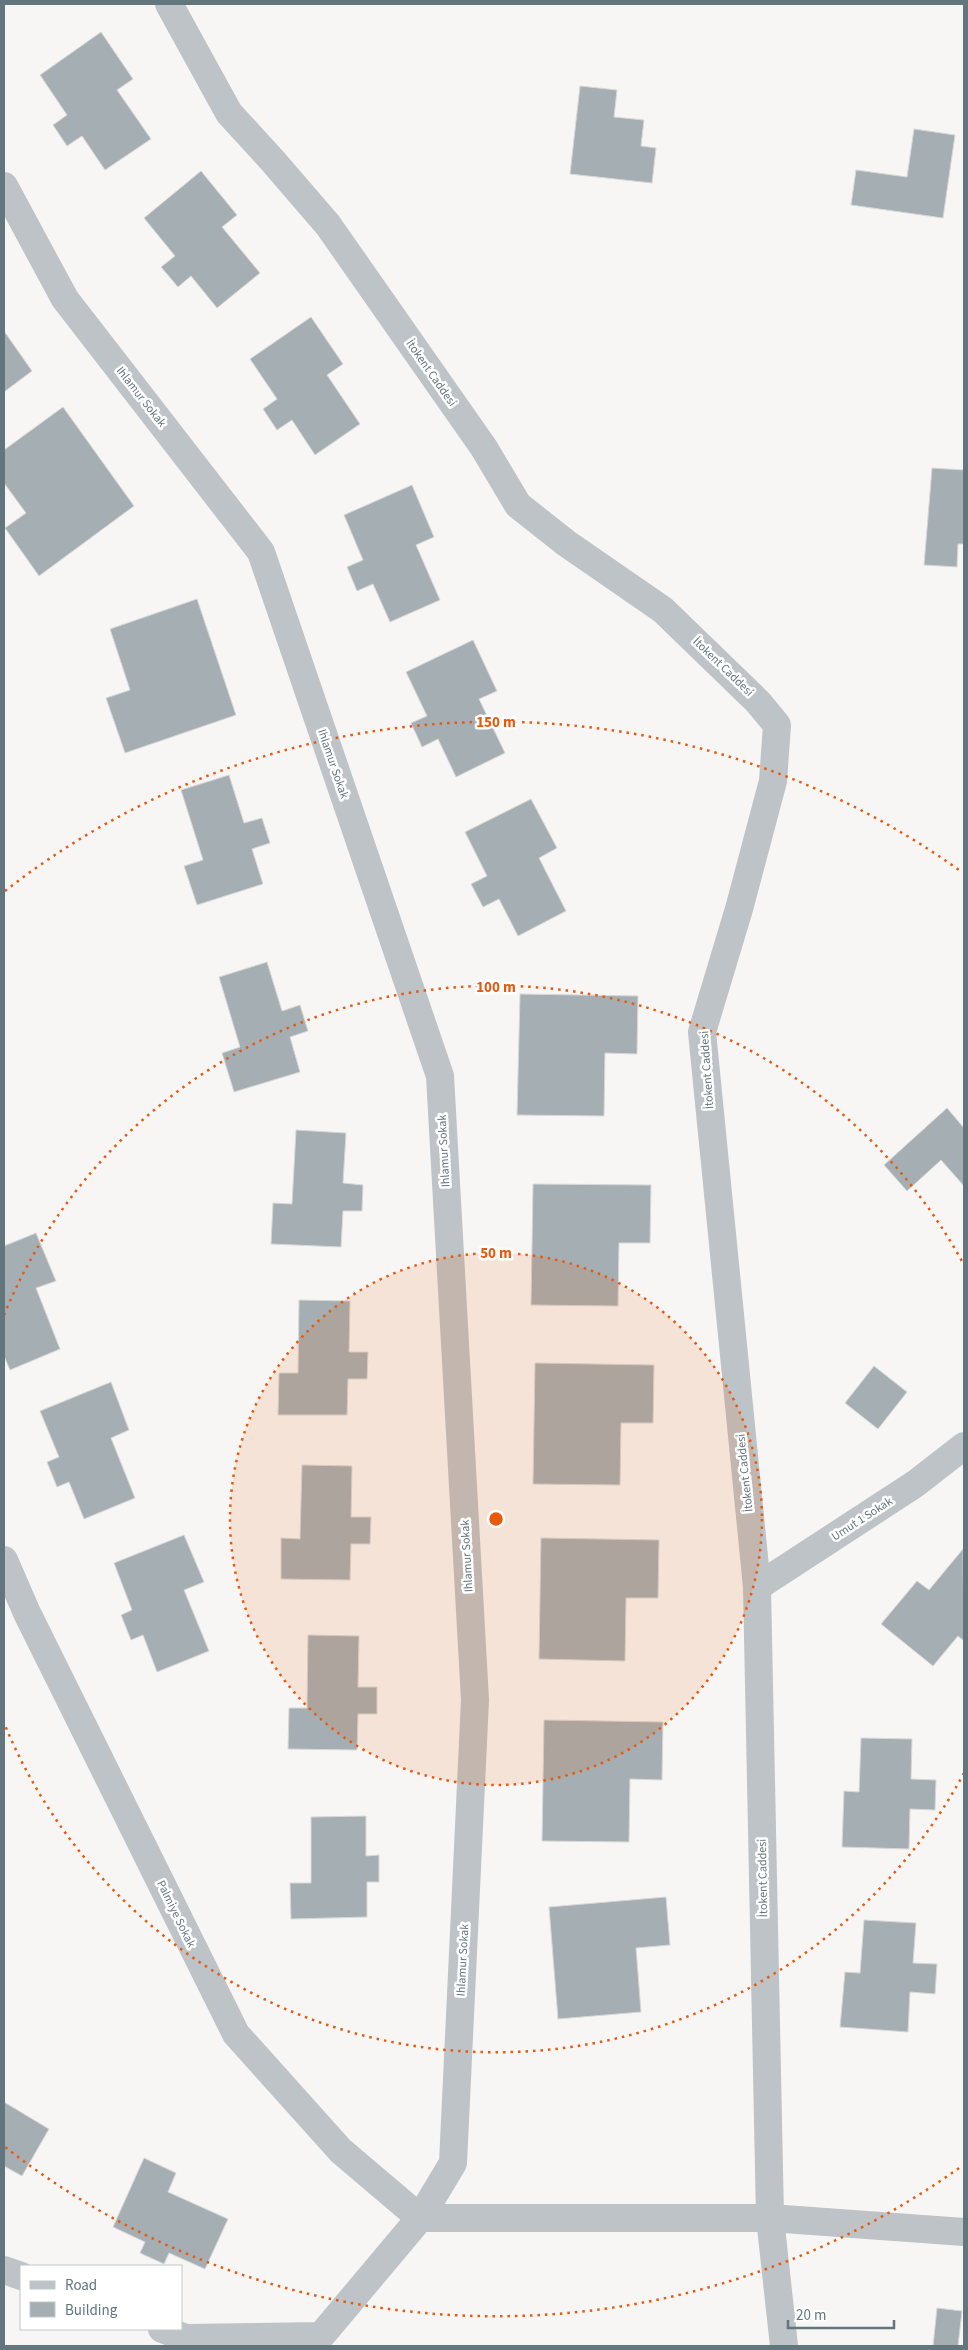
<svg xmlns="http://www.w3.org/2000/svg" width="968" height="2350" font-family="'Source Sans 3',sans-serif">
<rect width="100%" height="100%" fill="#f7f6f4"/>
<g fill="#a5afb3" stroke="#d8d8d6">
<path d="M 101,32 L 133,79 L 117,90 L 151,139 L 105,170 L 82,136 L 67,146 L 53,125 L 67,115 L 40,75 Z"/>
<path d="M 580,86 L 617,90 L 614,117 L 644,120 L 641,146 L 656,148 L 652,183 L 570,174 Z"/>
<path d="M 914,129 L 955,135 L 943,218 L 851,205 L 856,170 L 907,177 Z"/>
<path d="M 201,171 L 237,215 L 222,227 L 260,273 L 217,308 L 191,276 L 178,287 L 161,267 L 175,256 L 144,218 Z"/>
<path d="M 311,317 L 343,364 L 327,375 L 360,424 L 315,455 L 292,420 L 277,430 L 263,409 L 277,399 L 250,359 Z"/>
<path d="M 4,331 L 32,371 L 4,392 Z"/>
<path d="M 63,407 L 134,506 L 39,576 L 5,528 L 26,513 L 4,483 L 4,450 Z"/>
<path d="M 932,468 L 964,470 L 964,544 L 958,544 L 957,567 L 924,565 Z"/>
<path d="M 412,485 L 434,537 L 416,545 L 440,600 L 390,622 L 373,584 L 357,591 L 347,567 L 363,560 L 344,515 Z"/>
<path d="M 197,599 L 236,715 L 125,753 L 106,698 L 130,690 L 110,629 Z"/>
<path d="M 473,640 L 497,691 L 479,699 L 505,753 L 456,777 L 438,739 L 422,747 L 411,723 L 427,716 L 406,672 Z"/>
<path d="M 229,775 L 244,823 L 262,818 L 270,843 L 252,849 L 263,884 L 197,905 L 184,866 L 203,860 L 181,790 Z"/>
<path d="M 531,799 L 557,848 L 539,858 L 566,911 L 518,936 L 499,899 L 483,907 L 471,884 L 487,876 L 465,832 Z"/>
<path d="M 267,962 L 282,1011 L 300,1005 L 308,1031 L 290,1037 L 300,1072 L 234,1092 L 222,1053 L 240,1047 L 219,977 Z"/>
<path d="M 520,994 L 638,996 L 637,1054 L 605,1053 L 604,1116 L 517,1115 Z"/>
<path d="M 947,1108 L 964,1128 L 964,1186 L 941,1160 L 907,1191 L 884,1165 Z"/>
<path d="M 296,1130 L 346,1133 L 343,1183 L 363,1185 L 362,1211 L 343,1211 L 341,1247 L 271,1244 L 273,1203 L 292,1204 Z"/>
<path d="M 533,1184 L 651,1185 L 650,1243 L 619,1243 L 618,1306 L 531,1305 Z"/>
<path d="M 36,1233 L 56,1281 L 36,1288 L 60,1349 L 10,1370 L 4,1356 L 4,1246 Z"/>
<path d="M 299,1300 L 350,1301 L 349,1352 L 368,1352 L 367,1379 L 348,1379 L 347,1415 L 278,1415 L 279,1373 L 298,1373 Z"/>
<path d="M 535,1363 L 654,1365 L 653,1423 L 621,1423 L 620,1485 L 533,1484 Z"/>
<path d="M 874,1366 L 907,1392 L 878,1429 L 845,1403 Z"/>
<path d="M 111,1382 L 129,1430 L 111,1438 L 135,1498 L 84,1519 L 69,1482 L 57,1487 L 47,1462 L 59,1457 L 40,1411 Z"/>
<path d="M 302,1465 L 352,1466 L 351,1517 L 371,1517 L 370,1544 L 351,1544 L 350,1580 L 281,1579 L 281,1538 L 300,1539 Z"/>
<path d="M 184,1535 L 204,1582 L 184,1590 L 209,1651 L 157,1672 L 143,1635 L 131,1640 L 121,1615 L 132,1610 L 114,1563 Z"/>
<path d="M 541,1538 L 659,1540 L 658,1598 L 626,1598 L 625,1661 L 539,1659 Z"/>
<path d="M 963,1549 L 964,1641 L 958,1636 L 933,1666 L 881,1624 L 917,1581 L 929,1590 Z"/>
<path d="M 308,1635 L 359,1636 L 358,1687 L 377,1687 L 377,1714 L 358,1714 L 357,1750 L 288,1749 L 289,1708 L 307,1708 Z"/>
<path d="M 544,1720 L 663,1722 L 662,1780 L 630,1779 L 629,1842 L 542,1841 Z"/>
<path d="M 861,1738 L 912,1739 L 911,1779 L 936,1780 L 935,1810 L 910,1809 L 909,1849 L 842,1847 L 844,1791 L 859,1792 Z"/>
<path d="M 366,1816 L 366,1856 L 379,1855 L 379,1882 L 367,1882 L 367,1917 L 291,1919 L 290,1883 L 311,1883 L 311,1817 Z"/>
<path d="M 666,1897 L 670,1945 L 636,1948 L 641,2012 L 558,2019 L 549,1907 Z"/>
<path d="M 864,1920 L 916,1923 L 913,1963 L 937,1964 L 935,1994 L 910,1992 L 908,2032 L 840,2027 L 845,1972 L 860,1973 Z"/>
<path d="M 4,2102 L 49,2129 L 22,2176 L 4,2166 Z"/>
<path d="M 144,2158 L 176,2173 L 168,2192 L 228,2219 L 205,2269 L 169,2253 L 164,2264 L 140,2253 L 145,2242 L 113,2227 Z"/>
<path d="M 937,2308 L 962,2311 L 958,2346 L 933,2346 Z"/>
</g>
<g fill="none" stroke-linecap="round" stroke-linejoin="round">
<g stroke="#bdc3c6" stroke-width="28">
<path d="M 169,4 L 229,113 L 272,160 L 328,225 L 484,448 L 518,505 L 566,543 L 663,610 L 758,702 L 777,725 L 773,781 L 739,909 L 702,1032 L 757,1587 L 770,2218"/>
<path d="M 4,186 L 65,299 L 261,552 L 440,1076 L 475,1700 L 453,2163 L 420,2218 L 321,2336 L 186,2338 L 162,2329"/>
<path d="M 4,1560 L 27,1613 L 236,2034 L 341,2151 L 420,2218"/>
<path d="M 757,1587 L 915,1484 L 964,1446"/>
<path d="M 420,2218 L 770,2218 L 964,2232"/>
<path d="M 4,2270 L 21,2276"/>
</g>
<path stroke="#bdc3c6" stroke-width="28" d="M 770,2218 L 784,2346"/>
</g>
<circle cx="496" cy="1519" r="266" fill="#e8590c" fill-opacity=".12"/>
<g fill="none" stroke="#e8590c" stroke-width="2.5" stroke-dasharray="2.5 5">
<circle cx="496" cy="1519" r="266"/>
<path d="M964 1773A532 532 0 0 1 4 1723M4 1315A532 532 0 0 1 964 1265"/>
<path d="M959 2168A797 797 0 0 1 5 2147M5 891A797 797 0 0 1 959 870"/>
</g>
<g text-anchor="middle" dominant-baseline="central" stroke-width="5" stroke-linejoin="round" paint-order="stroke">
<g font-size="12" fill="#63767e" stroke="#fff">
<text transform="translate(431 373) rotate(55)">İtokent Caddesi</text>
<text transform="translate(141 397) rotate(52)">Ihlamur Sokak</text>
<text transform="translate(723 667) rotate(44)">İtokent Caddesi</text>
<text transform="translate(333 764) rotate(71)">Ihlamur Sokak</text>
<text transform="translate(707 1070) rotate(-94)">İtokent Caddesi</text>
<text transform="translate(444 1151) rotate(-93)">Ihlamur Sokak</text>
<text transform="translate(745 1473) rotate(-96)">İtokent Caddesi</text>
<text transform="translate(862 1519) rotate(-33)">Umut 1 Sokak</text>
<text transform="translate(467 1556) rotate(-93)">Ihlamur Sokak</text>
<text transform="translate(763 1878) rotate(-91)">İtokent Caddesi</text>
<text transform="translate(176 1914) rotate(64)">Palmiye Sokak</text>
<text transform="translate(463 1960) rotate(-87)">Ihlamur Sokak</text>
</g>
</g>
<circle cx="496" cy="1519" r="8" fill="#e8590c" stroke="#fff" stroke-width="2.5"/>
<g font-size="15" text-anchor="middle" font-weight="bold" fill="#e8590c" stroke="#fff" stroke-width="5" stroke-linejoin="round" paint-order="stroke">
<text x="496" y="727">150 m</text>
<text x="496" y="992">100 m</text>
<text x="496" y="1258">50 m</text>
</g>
<rect width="968" height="2350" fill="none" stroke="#63767e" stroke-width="10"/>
<rect x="20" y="2265" width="162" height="65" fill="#ffffff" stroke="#c1c8cb"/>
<rect x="30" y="2281" width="25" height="8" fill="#bdc3c6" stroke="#c1c8cb"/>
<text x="65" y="2290" font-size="15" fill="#63767e">Road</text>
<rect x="30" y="2302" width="25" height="15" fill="#a5afb3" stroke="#c1c8cb"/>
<text x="65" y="2315" font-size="15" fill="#63767e">Building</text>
<path d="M788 2320v8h106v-8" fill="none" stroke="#63767e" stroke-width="2.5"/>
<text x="796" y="2320" font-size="15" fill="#63767e" stroke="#ffffff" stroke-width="4" paint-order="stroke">20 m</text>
</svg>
